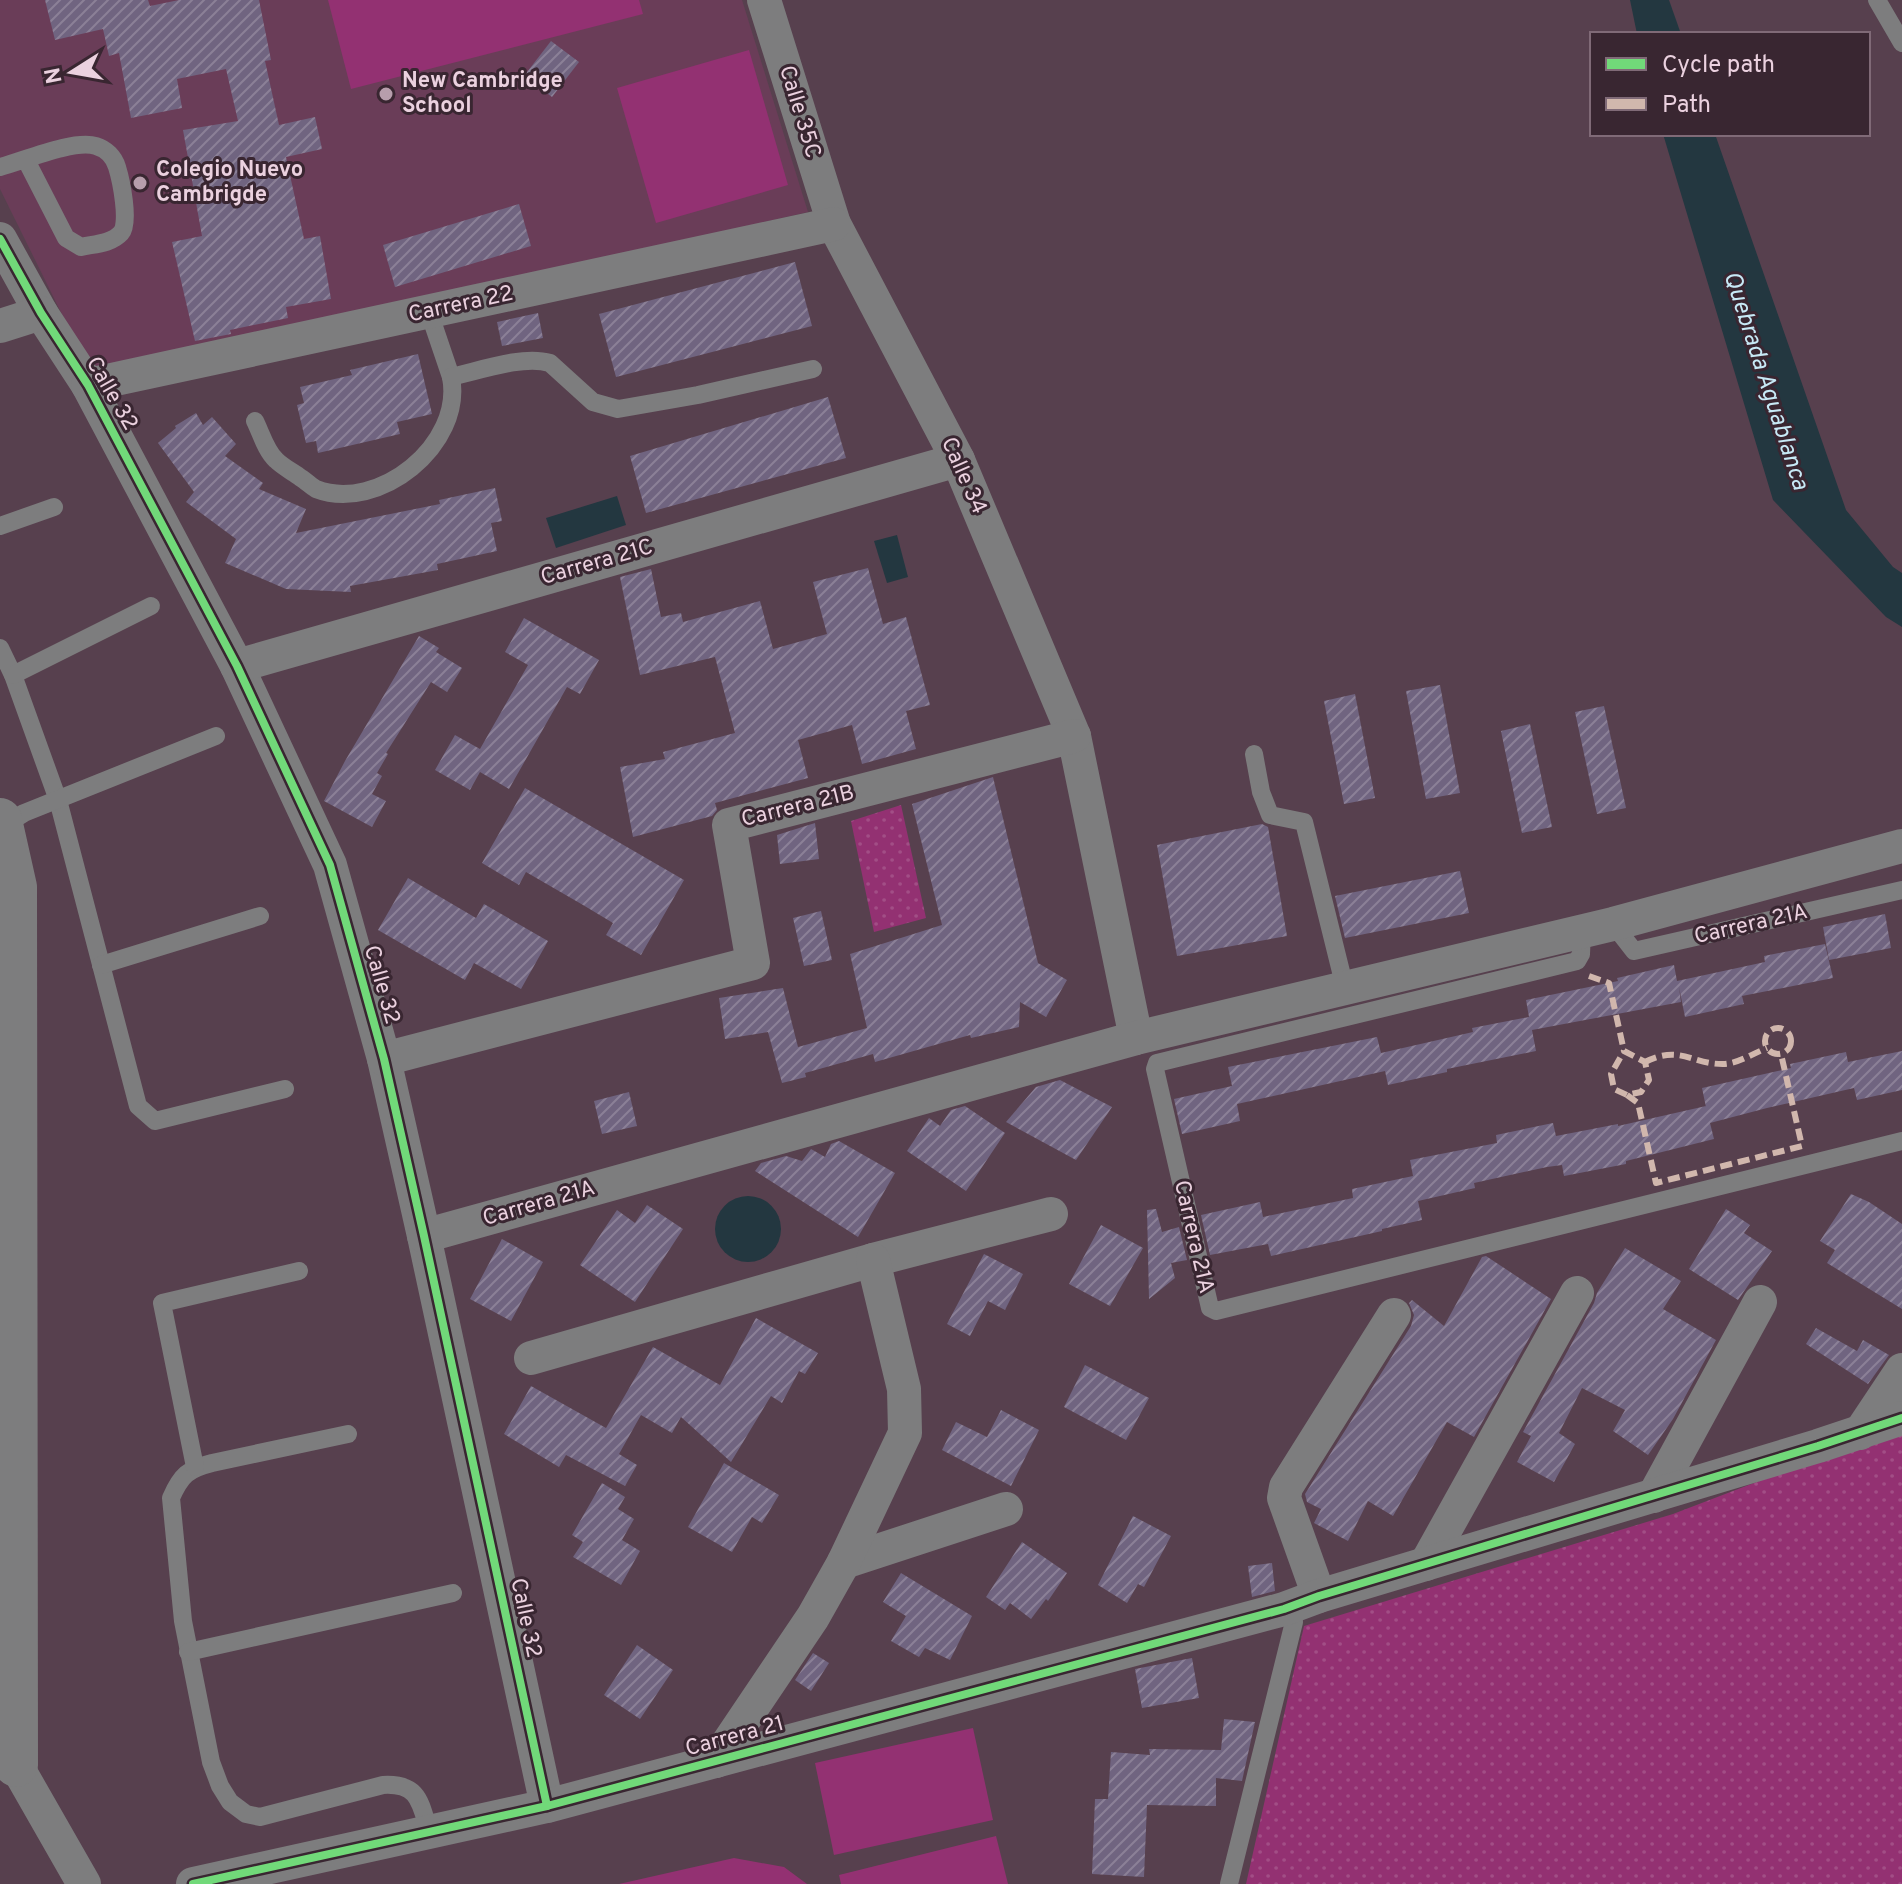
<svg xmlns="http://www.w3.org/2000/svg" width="1902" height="1884" font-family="Overpass,sans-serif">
<defs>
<pattern id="grass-dots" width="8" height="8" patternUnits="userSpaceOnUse" patternTransform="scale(2)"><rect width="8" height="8" fill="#933172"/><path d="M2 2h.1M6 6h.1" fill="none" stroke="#a24e86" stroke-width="1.8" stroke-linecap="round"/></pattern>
<pattern id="building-hatch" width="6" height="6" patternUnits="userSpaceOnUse" patternTransform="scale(2)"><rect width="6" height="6" fill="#706480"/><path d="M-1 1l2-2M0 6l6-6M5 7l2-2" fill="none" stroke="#8b8097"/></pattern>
</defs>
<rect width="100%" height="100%" fill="#57404e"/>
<path fill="#6a3d58" d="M 0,0 L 742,0 L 808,212 L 93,377 L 0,189 Z"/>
<g fill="url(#grass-dots)">
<path d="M 901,805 L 926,918 L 874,932 L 851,821 Z"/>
<path d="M 1902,1426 L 1902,1884 L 1246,1884 L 1304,1626 L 1673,1514 Z"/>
</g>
<g fill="#933172">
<path d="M 328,0 L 639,0 L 643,14 L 351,89 Z"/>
<path d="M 749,50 L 788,185 L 656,223 L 617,88 Z"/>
<path d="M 973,1728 L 993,1820 L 834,1855 L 815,1763 Z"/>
<path d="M 996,1836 L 1008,1884 L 841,1884 L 839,1875 Z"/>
<path d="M 734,1858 L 784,1867 L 807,1884 L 619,1884 Z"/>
</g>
<g fill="#233740">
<path d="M 1630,0 L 1669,0 L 1681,34 L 1637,34 Z"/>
<path d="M 1663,134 L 1715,134 L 1846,510 L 1893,567 L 1902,573 L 1902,627 L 1886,617 L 1773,500 Z"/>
<path d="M 617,496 L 626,525 L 556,548 L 546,518 Z"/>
<path d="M 897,535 L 908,577 L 887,583 L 874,541 Z"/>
<circle cx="748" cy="1229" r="33"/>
</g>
<g fill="url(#building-hatch)">
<path d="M 45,0 L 148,0 L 150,6 L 179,0 L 259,0 L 271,60 L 265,61 L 279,125 L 315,117 L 322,149 L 286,157 L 304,239 L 320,236 L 331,299 L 286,307 L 288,318 L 230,330 L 231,334 L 195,341 L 172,242 L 202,236 L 183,130 L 238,121 L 226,69 L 177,79 L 182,108 L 131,118 L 119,53 L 109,56 L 103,29 L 55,40 Z"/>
<path d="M 551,41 L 579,62 L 552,97 L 524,76 Z"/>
<path d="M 519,204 L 531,246 L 395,287 L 383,245 Z"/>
<path d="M 795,262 L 812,326 L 616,377 L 599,314 Z"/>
<path d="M 538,313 L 543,338 L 502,346 L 497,322 Z"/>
<path d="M 418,354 L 432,414 L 397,422 L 400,434 L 318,453 L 316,441 L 306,443 L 297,405 L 304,403 L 300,387 L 352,375 L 350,370 Z"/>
<path d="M 828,397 L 846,458 L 646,513 L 630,456 Z"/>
<path d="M 196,413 L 203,425 L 212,417 L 236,444 L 225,456 L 263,483 L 259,489 L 306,509 L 296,533 L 440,504 L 439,500 L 495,488 L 502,521 L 491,523 L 497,551 L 437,564 L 438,570 L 350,586 L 351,592 L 286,589 L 225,563 L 236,539 L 186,502 L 194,492 L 158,443 L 176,428 L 175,426 Z"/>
<path d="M 868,568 L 883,624 L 906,617 L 930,705 L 906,711 L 916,749 L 862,764 L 852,725 L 798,740 L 808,778 L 715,803 L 717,810 L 712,816 L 633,837 L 620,767 L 665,759 L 663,752 L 735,733 L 715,657 L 640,675 L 620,577 L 651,569 L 661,617 L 681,613 L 683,622 L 760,601 L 773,649 L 827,634 L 813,582 Z"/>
<path d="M 524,618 L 599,660 L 580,694 L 567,687 L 509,789 L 480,772 L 470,790 L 435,770 L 455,735 L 480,749 L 528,665 L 505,652 Z"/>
<path d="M 419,636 L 439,648 L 436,652 L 462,668 L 447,692 L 431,682 L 386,753 L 388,754 L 377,773 L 382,776 L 372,794 L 386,801 L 372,827 L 324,801 L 345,761 Z"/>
<path d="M 1440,685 L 1460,793 L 1426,799 L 1406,691 Z"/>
<path d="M 1355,694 L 1375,798 L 1344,804 L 1324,701 Z"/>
<path d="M 1604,706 L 1626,808 L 1597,814 L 1575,712 Z"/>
<path d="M 1530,724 L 1552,827 L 1522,833 L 1501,731 Z"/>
<path d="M 993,777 L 1038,963 L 1067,980 L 1046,1017 L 1020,1002 L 1019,1027 L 971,1038 L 970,1035 L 875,1062 L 873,1054 L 805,1073 L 806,1077 L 782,1083 L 768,1032 L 725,1039 L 719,998 L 783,988 L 798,1047 L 867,1028 L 850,954 L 942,925 L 912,804 Z"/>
<path d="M 525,788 L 684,880 L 641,955 L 606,935 L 613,923 L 583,905 L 526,872 L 519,885 L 482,863 Z"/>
<path d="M 815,823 L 819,859 L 780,864 L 777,835 Z"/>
<path d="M 1262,824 L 1268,827 L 1287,936 L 1177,956 L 1157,845 Z"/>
<path d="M 1460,871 L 1469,913 L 1345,938 L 1335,896 Z"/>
<path d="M 408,878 L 476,918 L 484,904 L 548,941 L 521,989 L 474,963 L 465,980 L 378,930 Z"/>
<path d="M 821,911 L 832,960 L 804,966 L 793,918 Z"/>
<path d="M 1885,914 L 1891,948 L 1829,960 L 1823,927 Z"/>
<path d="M 1825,944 L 1833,978 L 1742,996 L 1744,1004 L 1685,1017 L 1679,987 L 1681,1002 L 1532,1030 L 1536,1051 L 1447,1069 L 1447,1072 L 1388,1085 L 1385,1071 L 1237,1104 L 1240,1121 L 1182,1134 L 1174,1099 L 1232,1086 L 1228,1067 L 1377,1037 L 1381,1053 L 1473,1032 L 1472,1028 L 1529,1017 L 1526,1000 L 1618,981 L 1617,978 L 1674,965 L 1677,981 L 1765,962 L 1764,956 Z"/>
<path d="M 1902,1051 L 1902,1090 L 1857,1100 L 1854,1088 L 1767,1108 L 1710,1123 L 1714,1139 L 1626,1161 L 1626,1164 L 1564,1176 L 1562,1165 L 1547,1167 L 1474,1183 L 1475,1188 L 1418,1201 L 1422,1220 L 1382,1229 L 1382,1231 L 1271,1256 L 1268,1244 L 1210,1255 L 1201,1215 L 1260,1202 L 1263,1217 L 1353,1198 L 1352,1189 L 1413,1176 L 1410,1160 L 1497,1143 L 1496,1135 L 1553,1123 L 1556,1136 L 1618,1124 L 1618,1126 L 1706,1106 L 1708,1117 L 1702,1088 L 1791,1068 L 1790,1064 L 1846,1052 L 1848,1062 Z"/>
<path d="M 1060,1080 L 1112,1107 L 1076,1160 L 1006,1122 L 1036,1087 Z"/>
<path d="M 629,1092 L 637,1126 L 602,1134 L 594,1101 Z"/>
<path d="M 965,1106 L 1005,1133 L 966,1191 L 907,1151 L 929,1118 L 940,1126 L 951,1110 Z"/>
<path d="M 839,1141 L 895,1173 L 858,1237 L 755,1171 L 761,1163 L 786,1156 L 802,1161 L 811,1149 L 825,1157 L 831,1144 Z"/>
<path d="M 1851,1194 L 1869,1202 L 1902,1224 L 1902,1309 L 1827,1263 L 1835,1250 L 1820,1241 Z"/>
<path d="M 647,1205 L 683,1229 L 635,1302 L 580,1265 L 617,1210 L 635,1223 Z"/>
<path d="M 1156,1209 L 1162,1232 L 1179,1227 L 1187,1260 L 1171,1263 L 1175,1278 L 1149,1299 L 1147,1210 Z"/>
<path d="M 1726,1209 L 1750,1225 L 1744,1233 L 1772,1251 L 1738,1300 L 1689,1269 Z"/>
<path d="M 1101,1225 L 1143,1248 L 1110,1306 L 1069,1284 Z"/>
<path d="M 502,1239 L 543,1262 L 511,1321 L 470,1299 Z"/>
<path d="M 1625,1248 L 1681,1281 L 1663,1309 L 1716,1340 L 1673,1419 L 1648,1455 L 1613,1431 L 1625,1410 L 1582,1388 L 1559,1433 L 1575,1444 L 1554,1482 L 1517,1462 L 1531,1436 L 1523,1432 L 1594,1303 L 1597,1293 Z"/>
<path d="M 984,1254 L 1023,1274 L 1005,1310 L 988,1301 L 970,1336 L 947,1324 Z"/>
<path d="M 1486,1256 L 1551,1299 L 1474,1437 L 1447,1422 L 1393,1516 L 1368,1501 L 1348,1541 L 1314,1523 L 1321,1509 L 1307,1502 L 1305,1494 L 1411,1326 L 1414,1315 L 1409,1303 L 1412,1300 L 1444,1326 L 1482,1257 Z"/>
<path d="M 756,1318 L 818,1353 L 805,1374 L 799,1371 L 782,1403 L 771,1396 L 731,1462 L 681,1417 L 672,1433 L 641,1415 L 619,1454 L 637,1465 L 625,1486 L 566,1455 L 559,1467 L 504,1434 L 531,1386 L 606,1428 L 653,1347 L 720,1385 Z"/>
<path d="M 1816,1328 L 1857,1351 L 1863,1340 L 1889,1355 L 1868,1384 L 1806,1344 Z"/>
<path d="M 1085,1365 L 1149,1398 L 1126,1440 L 1064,1407 Z"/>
<path d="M 1001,1410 L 1039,1430 L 1011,1486 L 942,1450 L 956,1422 L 987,1437 Z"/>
<path d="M 724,1463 L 779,1495 L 762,1523 L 752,1517 L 732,1552 L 688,1527 Z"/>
<path d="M 602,1483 L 625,1497 L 618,1509 L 634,1519 L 622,1540 L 640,1551 L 621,1585 L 573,1557 L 583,1542 L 572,1535 Z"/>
<path d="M 1133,1516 L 1171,1536 L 1144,1587 L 1138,1584 L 1127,1603 L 1098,1585 Z"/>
<path d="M 1022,1542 L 1067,1573 L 1048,1601 L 1046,1599 L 1031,1619 L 1010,1603 L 1005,1610 L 986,1597 Z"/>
<path d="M 1272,1563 L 1275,1591 L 1252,1597 L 1248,1566 Z"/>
<path d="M 901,1573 L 972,1616 L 950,1660 L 925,1648 L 919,1657 L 891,1641 L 906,1616 L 883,1602 Z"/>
<path d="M 637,1645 L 673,1670 L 640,1719 L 604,1695 Z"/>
<path d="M 813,1653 L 829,1663 L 811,1691 L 795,1680 Z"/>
<path d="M 1192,1658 L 1199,1698 L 1142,1708 L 1135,1669 Z"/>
<path d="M 1224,1719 L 1255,1722 L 1242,1781 L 1216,1778 L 1216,1806 L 1147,1805 L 1144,1877 L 1092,1874 L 1095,1799 L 1108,1799 L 1111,1752 L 1150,1755 L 1149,1749 L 1221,1750 Z"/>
</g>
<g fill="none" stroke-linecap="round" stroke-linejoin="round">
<g stroke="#7d7d7e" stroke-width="18">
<path d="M 1877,0 L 1902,43"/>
<path d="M 0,167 C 23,161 74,139 96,146 C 106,149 114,157 117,167 C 121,180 130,223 121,233 C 111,244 94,244 81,247 L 66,238 L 26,160"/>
<path d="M 429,312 L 451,377"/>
<path d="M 255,421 C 261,433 266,451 276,460 C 283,467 293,472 301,478 C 306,481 311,486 316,489 C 378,513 464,445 451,377 C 479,371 522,355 550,363 L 593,402 L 618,409 L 698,395 L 813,369"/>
<path d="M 0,526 L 54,507"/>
<path d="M 0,648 L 13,675 L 58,800 L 138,1106 L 155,1121 L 285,1089"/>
<path d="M 13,675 L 151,606"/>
<path d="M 1254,754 L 1261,792 L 1270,815 L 1304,822 L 1345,988"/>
<path d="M 3,826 L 24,813 L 216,736"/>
<path d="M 1613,924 L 1634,951 L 1902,890"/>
<path d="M 1582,931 L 1581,954 L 1577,961 L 1157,1063 L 1155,1069 L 1210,1308 L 1216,1311 L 1902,1141"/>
<path d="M 101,965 L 260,916"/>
<path d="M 348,1434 L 212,1463 C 188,1469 181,1475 171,1498 L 183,1621 L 211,1762 L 220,1786 L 230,1802 L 246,1814 L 260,1817 L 383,1785 C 419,1783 420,1802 429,1831"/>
<path d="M 195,1467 L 162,1303 L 299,1271"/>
<path d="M 188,1652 L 453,1593"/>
<path d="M 1229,1884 L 1294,1622 L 1292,1614 L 1284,1609"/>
</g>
<g stroke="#7d7d7e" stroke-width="34">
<path d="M 764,0 L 834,224 L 958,460 L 1074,736 L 1136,1038"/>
<path d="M 0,239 L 41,313 L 88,385 L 237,666 L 330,865 L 384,1059 L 424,1236 L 547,1806"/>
<path d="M 0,326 L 41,313"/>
<path d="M 88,385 L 834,224"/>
<path d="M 237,666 L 958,460"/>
<path d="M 384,1059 L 753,963 L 729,825 L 1074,736"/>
<path d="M 424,1236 L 1136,1038 L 1613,924 L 1902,846"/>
<path d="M 531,1358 L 873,1260 L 1051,1214"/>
<path d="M 1860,1433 L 1902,1370"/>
<path d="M 1654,1496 L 1760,1302"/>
<path d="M 844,1562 L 1006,1509"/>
<path d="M 1426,1564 L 1577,1293"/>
<path d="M 1319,1596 L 1284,1498 L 1286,1487 L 1394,1315"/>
<path d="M 716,1761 L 813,1617 L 844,1562 L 905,1433 L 904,1389 L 873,1260"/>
<path d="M 16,1765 L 84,1884"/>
<path d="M 193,1884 L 547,1806 L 1284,1609 L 1319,1596 L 1818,1446 L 1902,1418"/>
</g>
<path stroke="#7d7d7e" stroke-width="44" d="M 0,820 L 15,887 L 16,1765"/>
<g stroke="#d1b7ad" stroke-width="6" stroke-dasharray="12 6" stroke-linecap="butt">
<path d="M 1589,976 L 1609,983 L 1624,1051 L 1645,1062 L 1649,1080 L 1641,1092 L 1627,1095 L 1614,1089 L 1611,1074 L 1624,1051"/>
<circle cx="1778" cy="1041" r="13"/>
<path d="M 1645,1062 C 1681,1044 1691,1065 1725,1064 C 1739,1063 1754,1053 1767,1048"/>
<path d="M 1627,1095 L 1638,1103 L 1656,1183 L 1802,1146 L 1781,1054"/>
</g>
<g stroke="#392631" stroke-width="13">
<g id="cycleway">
<path d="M 0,239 L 41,313 L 88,385 L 237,666 L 330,865 L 384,1059 L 424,1236 L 547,1806"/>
<path d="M 193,1884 L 547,1806 L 1284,1609 L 1319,1596 L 1818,1446 L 1902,1418"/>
</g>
</g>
<use href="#cycleway" stroke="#71d979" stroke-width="8"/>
</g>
<g fill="#b79eac" stroke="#392631" stroke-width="3">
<circle cx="386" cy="94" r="8"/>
<circle cx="140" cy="183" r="8"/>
</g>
<g text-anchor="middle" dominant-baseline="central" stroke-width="6" stroke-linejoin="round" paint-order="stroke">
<g font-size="22" font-weight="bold" fill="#ebd1df" stroke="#392631" text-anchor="start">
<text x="402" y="81">New Cambridge<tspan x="402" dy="25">School</tspan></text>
<text x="156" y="170">Colegio Nuevo<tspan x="156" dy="25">Cambrigde</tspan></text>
</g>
<g font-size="22" fill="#ebd1df" stroke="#392631">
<text transform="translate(799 112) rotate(73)">Calle 35C</text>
<text transform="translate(461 305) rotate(-12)">Carrera 22</text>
<text transform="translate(111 394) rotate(60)">Calle 32</text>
<text transform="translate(963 476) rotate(66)">Calle 34</text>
<text transform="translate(597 563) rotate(-16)">Carrera 21C</text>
<text transform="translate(798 807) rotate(-14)">Carrera 21B</text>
<text transform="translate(1751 925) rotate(-13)">Carrera 21A</text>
<text transform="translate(381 985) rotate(74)">Calle 32</text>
<text transform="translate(539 1204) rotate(-16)">Carrera 21A</text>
<text transform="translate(1193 1237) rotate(77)">Carrera 21A</text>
<text transform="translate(525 1618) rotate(78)">Calle 32</text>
<text transform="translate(735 1737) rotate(-15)">Carrera 21</text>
</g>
<g font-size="24" font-style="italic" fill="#c7e9f6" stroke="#392631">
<text transform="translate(1765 381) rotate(72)">Quebrada Aguablanca</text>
</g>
</g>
<rect x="1590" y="32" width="280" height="104" fill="#392631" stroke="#806a77" stroke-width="2"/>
<rect x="1606" y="58" width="40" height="12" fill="#71d979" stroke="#806a77" stroke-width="2"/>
<text x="1662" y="72" font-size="24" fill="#ebd1df">Cycle path</text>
<rect x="1606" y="98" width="40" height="12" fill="#d1b7ad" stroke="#806a77" stroke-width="2"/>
<text x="1662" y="112" font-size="24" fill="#ebd1df">Path</text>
<g transform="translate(72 72) rotate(259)" stroke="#392631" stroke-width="6" paint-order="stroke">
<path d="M0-6L14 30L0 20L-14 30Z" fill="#ebd1df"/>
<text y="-12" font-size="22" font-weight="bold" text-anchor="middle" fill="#ebd1df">N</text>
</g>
</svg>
